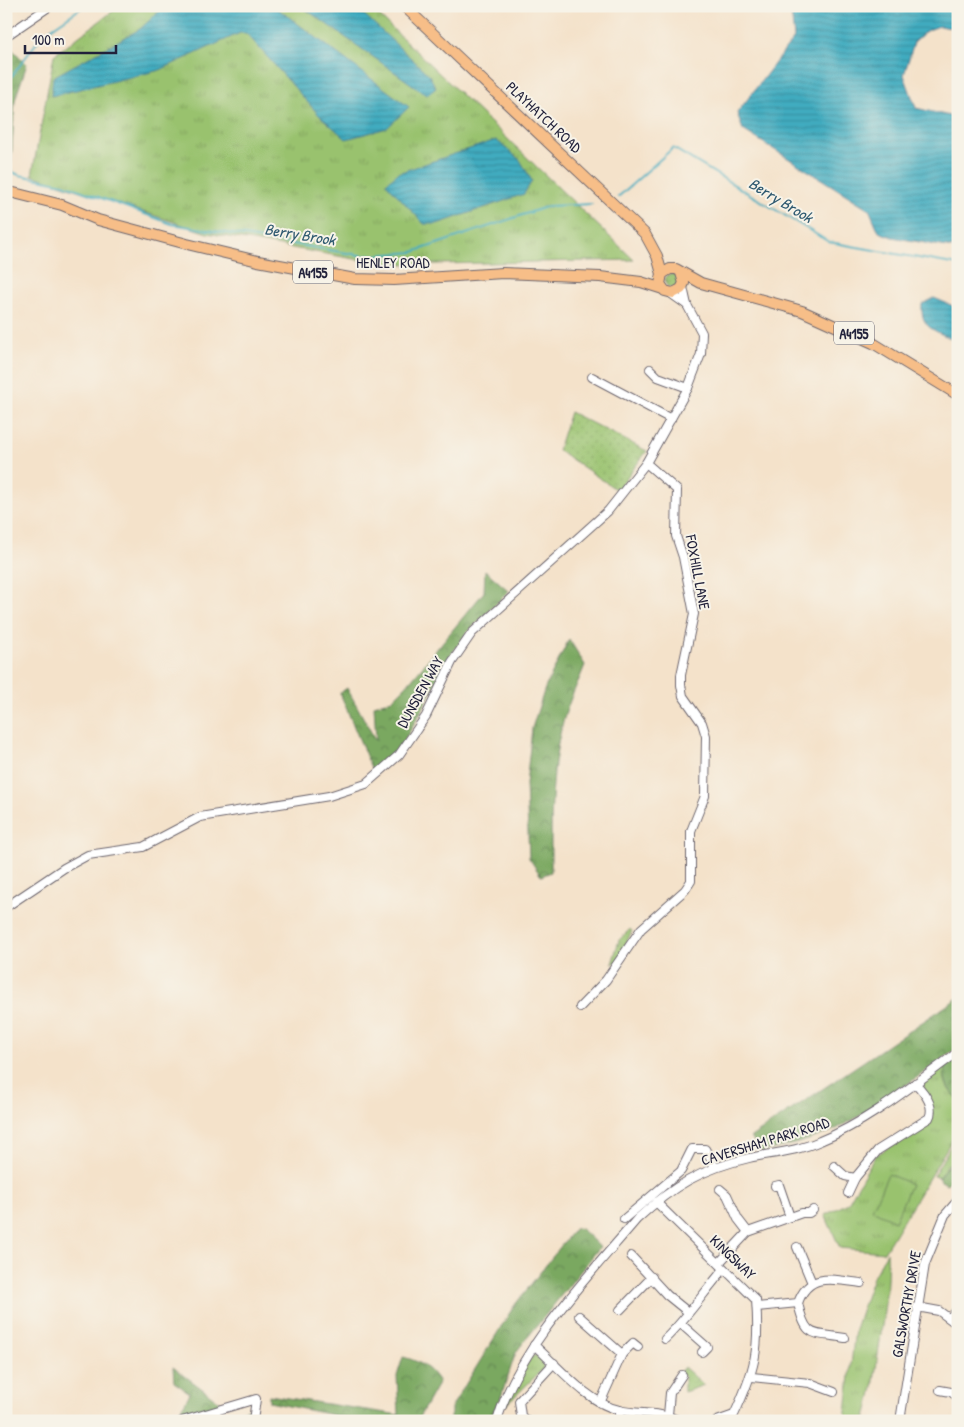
<svg xmlns="http://www.w3.org/2000/svg" width="964" height="1427" font-family="'Patrick Hand',sans-serif">
<defs>
<pattern id="grass-tufts" width="24" height="20" patternUnits="userSpaceOnUse" patternTransform="scale(1.25)"><rect width="24" height="20" fill="#99c26e"/><path d="M3 7l-1-3M5 7V3M7 7l1-3M15 17l-1-3M17 17v-4M19 17l1-3" fill="none" stroke="#84a660"/></pattern>
<pattern id="forest-crowns" width="20" height="18" patternUnits="userSpaceOnUse" patternTransform="scale(1.25)"><rect width="20" height="18" fill="#7aa861"/><path d="M2 6a3 3 0 1 1 6 0M12 15a3 3 0 1 1 6 0" fill="none" stroke="#648851"/></pattern>
<pattern id="garden-dots" width="8" height="8" patternUnits="userSpaceOnUse" patternTransform="scale(1.25)"><rect width="8" height="8" fill="#99c26e"/><path d="M2 2h.1M6 6h.1" fill="none" stroke="#84a660" stroke-width="1.8" stroke-linecap="round"/></pattern>
<pattern id="water-rules" width="6" height="5" patternUnits="userSpaceOnUse" patternTransform="scale(1.25)"><rect width="6" height="5" fill="#41acc0"/><path d="M0 2.5h6" fill="none" stroke="#368c9d"/></pattern>
</defs>
<rect width="100%" height="100%" fill="#f7f3e8"/>
<filter id="ink" filterUnits="userSpaceOnUse"><feTurbulence type="fractalNoise" baseFrequency=".02" numOctaves="2"/><feDisplacementMap in="SourceGraphic" scale="10" xChannelSelector="R" yChannelSelector="G"/><feConvolveMatrix kernelMatrix="1 2 1 2 8 2 1 2 1" color-interpolation-filters="sRGB"/></filter>
<filter id="wash" filterUnits="userSpaceOnUse"><feTurbulence type="fractalNoise" baseFrequency=".0096" numOctaves="4" result="noise"/><feDisplacementMap in="SourceGraphic" scale="20" xChannelSelector="R" yChannelSelector="G"/><feGaussianBlur stdDeviation="1.12" result="paint"/><feColorMatrix in="noise" values="0 0 0 0 0 0 0 0 0 0 0 0 0 0 0 0 0 1.4 0 .05"/><feComposite in="paint" operator="in"/></filter>
<g filter="url(#wash)">
<rect width="100%" height="100%" fill="#f4e2ca"/>
<g fill="url(#grass-tufts)" stroke="#5e7254">
<path d="M 120,6 L 369,6 L 634,260 L 389,265 L 207,233 L 32,175 L 54,55 Z"/>
<circle cx="672" cy="281" r="7"/>
<path d="M 630,929 L 632,931 L 617,962 L 612,964 L 619,940 Z"/>
<path d="M 945,1067 C 943,1081 947,1090 958,1099 L 958,1130 L 884,1252 L 840,1248 L 825,1215 L 848,1203 L 875,1156 L 931,1120 L 923,1085 L 926,1079 Z"/>
<path d="M 958,1134 L 956,1162 L 947,1165 L 939,1177 L 933,1176 Z"/>
<path d="M 887,1252 C 889,1282 884,1311 880,1341 C 876,1368 873,1394 865,1421 L 845,1421 L 855,1329 L 873,1277 Z"/>
<path d="M 535,1355 L 542,1358 L 544,1363 L 543,1369 L 505,1406 L 530,1358 Z"/>
<path d="M 684,1367 L 704,1385 L 684,1392 L 684,1377 L 679,1373 Z"/>
</g>
<g fill="url(#forest-crowns)" stroke="#4e654e">
<path d="M 6,43 L 27,64 L 15,100 L 11,164 L 6,164 Z"/>
<path d="M 485,570 L 509,591 L 466,634 L 445,663 L 422,710 L 394,759 L 372,770 L 340,693 L 347,688 L 376,741 L 374,705 L 392,700 L 407,685 L 484,592 Z"/>
<path d="M 569,639 L 585,665 C 579,681 571,696 566,712 C 550,761 551,820 551,872 L 541,876 L 529,858 L 526,784 L 532,728 L 545,688 Z"/>
<path d="M 958,998 L 958,1048 C 921,1074 876,1109 836,1129 C 812,1140 785,1147 759,1152 L 751,1137 Z"/>
<path d="M 958,1058 L 958,1099 L 957,1099 C 948,1089 943,1081 945,1067 Z"/>
<path d="M 958,1157 L 958,1173 L 947,1184 L 941,1181 L 939,1177 C 944,1169 947,1166 956,1162 Z"/>
<path d="M 575,1228 L 581,1229 L 600,1247 L 516,1352 L 493,1421 L 451,1421 L 451,1408 L 514,1306 Z"/>
<path d="M 403,1357 C 419,1361 430,1367 439,1382 L 417,1421 L 362,1421 L 269,1402 L 269,1395 L 399,1415 L 397,1376 Z"/>
<path d="M 173,1367 L 225,1406 L 175,1421 L 190,1393 L 174,1382 Z"/>
<path d="M 251,1408 L 250,1421 L 212,1421 Z"/>
</g>
<path fill="#99c26e" stroke="#5e7254" d="M 888,1174 L 911,1184 L 895,1221 L 872,1210 Z"/>
<path fill="url(#garden-dots)" stroke="#5e7254" d="M 570,412 L 647,451 L 617,490 L 558,450 Z"/>
<g fill="url(#water-rules)" stroke="#32677e">
<path d="M 165,6 L 274,6 L 409,107 L 387,128 L 346,139 L 319,115 L 246,33 L 240,33 L 160,70 L 51,96 L 53,77 L 140,29 Z"/>
<path d="M 301,6 L 355,6 L 429,75 L 436,88 L 427,95 Z"/>
<path d="M 793,6 L 958,6 L 958,29 L 939,26 L 926,31 L 914,42 L 904,75 L 916,108 L 958,118 L 958,249 L 892,237 L 879,232 L 869,209 L 743,130 L 737,113 L 794,38 L 791,10 Z"/>
<path d="M 496,140 L 520,160 L 532,181 L 524,194 L 437,224 L 424,224 L 386,183 L 398,173 Z"/>
<path d="M 934,298 L 958,308 L 958,344 C 940,329 920,333 922,304 Z"/>
</g>
<g fill="none" stroke-linecap="round" stroke-linejoin="round">
<g stroke="#41acc0" stroke-width="2">
<path d="M 6,84 L 43,34 L 84,6"/>
<path d="M 6,169 L 19,175 L 63,184 L 172,224 L 365,256 L 413,252 L 549,206 L 592,204"/>
<path d="M 618,197 L 673,148 L 829,242 L 958,265"/>
</g>
</g>
</g>
<g filter="url(#ink)">
<g fill="none" stroke-linecap="round" stroke-linejoin="round">
<g stroke="#6c656d" stroke-width="10">
<g id="minor">
<path d="M 6,36 L 50,6"/>
<path d="M 670,293 L 687,305"/>
<path d="M 650,369 L 658,377 L 688,388"/>
<path d="M 592,377 L 671,419"/>
<path d="M 6,907 L 64,868 L 88,855 L 143,847 L 200,817 L 329,796 L 366,784 L 399,755 L 426,716 L 452,662 L 472,633 L 608,511 L 646,463 L 688,388 L 701,354 L 702,333 L 687,305 L 683,287"/>
<path d="M 580,1007 L 606,980 L 641,929 L 685,890 L 691,881 L 691,831 L 705,796 L 706,736 L 702,723 L 683,696 L 681,685 L 681,675 L 694,614 L 683,557 L 676,536 L 677,490 L 646,463"/>
<path d="M 834,1166 L 845,1176 L 855,1178"/>
<path d="M 775,1186 L 779,1185 L 790,1217"/>
<path d="M 720,1189 L 727,1195 L 738,1219 L 748,1232"/>
<path d="M 848,1193 L 855,1178 L 878,1150 L 929,1118 C 935,1106 924,1092 915,1083"/>
<path d="M 656,1202 L 756,1300 C 760,1350 755,1370 734,1415 L 717,1421"/>
<path d="M 624,1219 L 681,1171 L 692,1149 L 705,1149 L 715,1167"/>
<path d="M 797,1247 L 812,1283"/>
<path d="M 631,1256 L 667,1295 L 688,1312"/>
<path d="M 719,1263 L 748,1232 L 802,1213 L 809,1213 L 813,1210"/>
<path d="M 798,1303 C 806,1340 813,1332 845,1338"/>
<path d="M 757,1307 L 798,1303 C 809,1271 835,1280 861,1283"/>
<path d="M 917,1307 L 939,1311 L 958,1325"/>
<path d="M 620,1310 L 652,1277"/>
<path d="M 579,1316 L 622,1354 L 600,1403"/>
<path d="M 950,1318 L 958,1309"/>
<path d="M 681,1324 L 707,1347 L 702,1352"/>
<path d="M 665,1339 C 687,1318 704,1292 724,1269"/>
<path d="M 534,1345 C 557,1365 589,1404 619,1410 C 640,1415 660,1411 680,1421"/>
<path d="M 622,1354 L 633,1343 L 638,1347"/>
<path d="M 752,1377 L 810,1383 L 834,1392"/>
<path d="M 940,1390 L 951,1392 L 958,1397"/>
<path d="M 668,1415 L 670,1393 L 682,1375"/>
<path d="M 182,1421 L 256,1399 L 253,1421"/>
<path d="M 497,1421 C 518,1348 588,1277 637,1219 C 673,1186 701,1169 749,1158 C 773,1153 798,1151 820,1141 C 870,1121 914,1084 958,1052"/>
<path d="M 527,1421 L 521,1416 L 519,1401 L 554,1363"/>
<path d="M 618,1421 L 620,1410"/>
<path d="M 900,1421 L 925,1264 L 945,1215 L 958,1200"/>
</g>
</g>
<g stroke="#6c656d" stroke-width="12">
<g id="major">
<path d="M 404,6 L 645,234 L 657,256 L 662,274"/>
<path d="M 6,191 L 62,205 L 98,220 L 187,244 L 258,261 L 355,279 L 394,280 L 503,273 L 600,277 L 641,282 L 663,289"/>
<path d="M 681,273 L 684,283 L 681,289 L 673,293 L 665,291 L 660,284 L 662,274 L 670,269 L 676,269 L 701,283 L 802,311 L 873,343 L 958,395"/>
</g>
</g>
<use href="#minor" stroke="#fff" stroke-width="8"/>
<use href="#major" stroke="#f7be88" stroke-width="10"/>
</g>
</g>
<g text-anchor="middle" dominant-baseline="central" stroke-width="4" stroke-linejoin="round" paint-order="stroke">
<g fill="#f7f3e8" stroke="#62616f" stroke-width="1">
<rect x="293" y="260.5" width="40" height="23" rx="4"/>
<rect x="834" y="321.5" width="40" height="23" rx="4"/>
</g>
<g font-size="14" font-weight="bold" fill="#22223b">
<text x="313" y="272">A4155</text>
<text x="854" y="333">A4155</text>
</g>
<g font-size="15" fill="#22223b" stroke="#f7f3e8">
<text transform="translate(544 117) rotate(43)">PLAYHATCH ROAD</text>
<text x="393" y="262">HENLEY ROAD</text>
<text transform="translate(698 572) rotate(79)">FOXHILL LANE</text>
<text transform="translate(420 692) rotate(-61)">DUNSDEN WAY</text>
<text transform="translate(765 1141) rotate(-17)">CAVERSHAM PARK ROAD</text>
<text transform="translate(733 1257) rotate(44)">KINGSWAY</text>
<text transform="translate(906 1304) rotate(-80)">GALSWORTHY DRIVE</text>
</g>
<g font-size="16" font-style="italic" fill="#2e5970" stroke="#f7f3e8">
<text transform="translate(781 200) rotate(31)">Berry Brook</text>
<text transform="translate(300 234) rotate(9)">Berry Brook</text>
</g>
</g>
<rect width="964" height="1427" fill="none" stroke="#f7f3e8" stroke-width="25"/>
<path d="M25 45v8h91v-8" fill="none" stroke="#22223b" stroke-width="2.5"/>
<text x="32" y="45" font-size="15" fill="#22223b" stroke="#f7f3e8" stroke-width="4" paint-order="stroke">100 m</text>
</svg>
